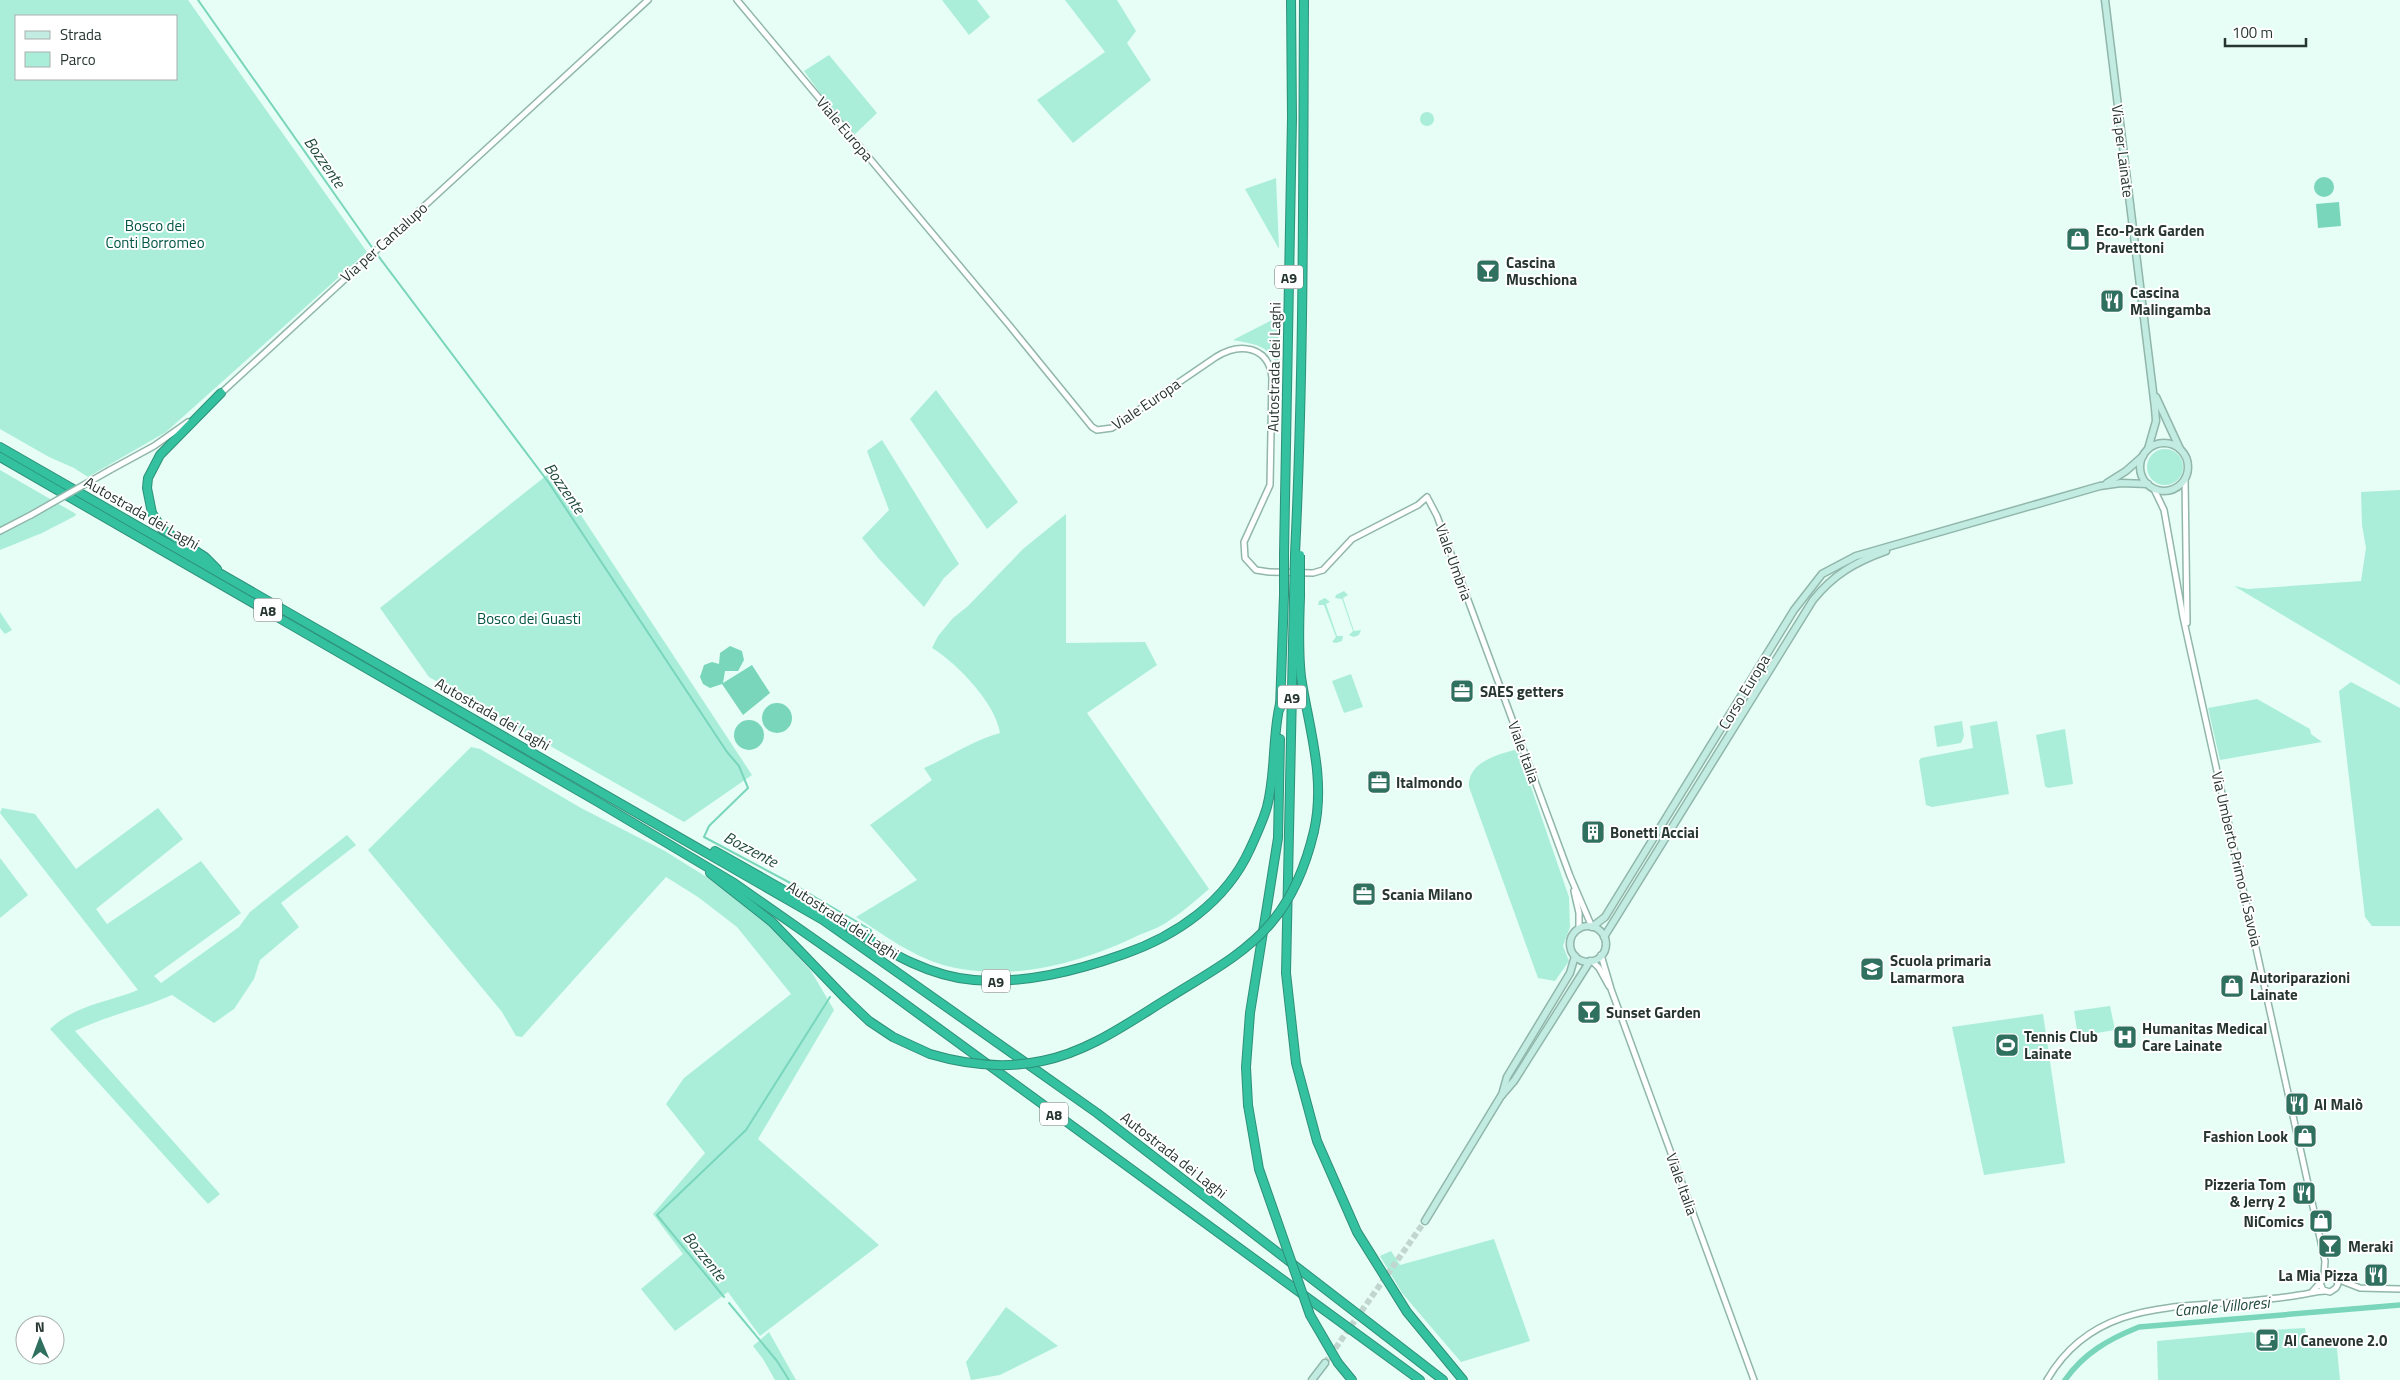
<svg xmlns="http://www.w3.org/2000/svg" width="2400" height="1380" font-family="'Titillium Web',sans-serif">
<rect width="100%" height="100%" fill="#e6fef5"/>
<g fill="#aaeed9" fill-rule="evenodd">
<path d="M 0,0 L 188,0 L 367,252 L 166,432 L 88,477 L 74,468 L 49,457 L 0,429 ZM 176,16 L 176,79 L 16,79 L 16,16 Z"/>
<path d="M 942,0 L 977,0 L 990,17 L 969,35 Z"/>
<path d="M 1065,0 L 1117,0 L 1136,31 L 1127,43 L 1151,80 L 1073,143 L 1037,100 L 1105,52 Z"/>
<path d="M 829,55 L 877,113 L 852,137 L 804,71 Z"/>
<circle cx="1427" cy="119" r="7"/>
<path d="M 1276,178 L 1279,249 L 1245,189 Z"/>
<path d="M 1278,317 L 1279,367 C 1266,344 1258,345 1233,340 Z"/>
<path d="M 936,390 L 1018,502 L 987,529 L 910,419 Z"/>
<path d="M 882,440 L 959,564 L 944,578 L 924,607 L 879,559 L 862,538 L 889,510 L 867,451 Z"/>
<circle cx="2165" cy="467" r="18"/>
<path d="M 0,470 L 76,514 L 75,516 L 42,533 L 0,550 Z"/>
<path d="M 552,471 L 752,775 L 684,822 L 429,677 L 380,608 Z"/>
<path d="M 2400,490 L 2400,685 L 2234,586 L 2248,589 L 2361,581 L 2366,548 L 2362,525 L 2361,492 Z"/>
<path d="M 1066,514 L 1066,643 L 1145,642 L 1157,665 L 1087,713 L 1209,889 C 1196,900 1184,911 1170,920 C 1161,927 1149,931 1139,935 C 1079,964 1010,983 943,965 C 912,956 884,935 856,917 L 917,880 L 870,825 L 932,780 L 924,768 C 950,757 973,740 1000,733 C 996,704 957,663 932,648 L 938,636 L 953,618 L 968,606 L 1023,549 Z"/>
<path d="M 1344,591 L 1348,595 L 1343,598 L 1354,631 L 1361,630 L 1359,635 L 1354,637 L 1349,635 L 1353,631 L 1342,599 L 1335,598 L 1336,595 Z"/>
<path d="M 1325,598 L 1330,602 L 1326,604 L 1337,636 L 1343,636 L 1342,641 L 1336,643 L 1332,642 L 1336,637 L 1324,605 L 1318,605 L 1319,601 Z"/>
<path d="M 0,612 L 12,630 L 5,634 L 0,628 Z"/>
<path d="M 1351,674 L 1363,707 L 1344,713 L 1332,681 Z"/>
<path d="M 2351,682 L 2400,708 L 2400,926 L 2372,926 L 2365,917 L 2339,691 Z"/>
<path d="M 2257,699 L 2310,729 L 2311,734 L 2322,742 L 2220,760 L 2208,708 Z"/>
<path d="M 1962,721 L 1964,736 L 1961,743 L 1937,747 L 1934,726 Z"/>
<path d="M 1997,721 L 2009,794 L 1932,807 L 1926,805 L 1919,761 L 1921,758 L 1973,748 L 1970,726 Z"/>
<path d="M 2065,729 L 2073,784 L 2048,788 L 2045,786 L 2036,735 Z"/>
<path d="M 471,747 L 480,749 L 581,808 L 665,851 L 708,878 L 765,920 L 811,971 L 834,1010 L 758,1139 L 879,1245 L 760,1336 L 728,1292 L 675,1331 L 641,1289 L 683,1254 L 653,1214 L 705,1153 L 666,1104 L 684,1078 L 791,994 L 737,927 L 698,897 L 666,877 L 522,1037 L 516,1036 L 502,1012 L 368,850 Z"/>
<path d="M 1518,749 L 1569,897 L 1570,927 L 1563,946 L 1569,961 L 1555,981 L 1538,978 L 1469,787 C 1467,762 1499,754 1518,749 Z"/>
<path d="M 2,808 L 35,814 L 76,869 L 158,808 L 183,839 L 96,909 L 107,924 L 201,861 L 241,913 L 154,976 L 161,983 L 239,927 L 250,912 L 347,835 L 356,845 L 281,903 L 299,927 L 260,960 L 254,979 L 234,1009 L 214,1023 L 172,995 C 140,1009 106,1016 75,1031 L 220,1194 L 208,1204 L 50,1029 C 77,1004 106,1003 138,990 L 0,813 Z"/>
<path d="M 0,858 L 28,895 L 0,918 Z"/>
<path d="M 2110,1006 L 2115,1030 L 2078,1036 L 2074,1011 Z"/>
<path d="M 2043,1014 L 2065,1163 L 1984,1175 L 1952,1027 Z"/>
<path d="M 1494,1239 L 1530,1341 L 1461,1362 L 1402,1293 L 1380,1256 L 1391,1251 L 1400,1265 Z"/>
<path d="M 1006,1307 L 1058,1346 L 1000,1375 L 971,1380 L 966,1362 Z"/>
<path d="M 2305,1328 L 2307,1341 L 2336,1339 L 2340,1380 L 2158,1380 L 2157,1341 L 2252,1332 L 2259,1336 L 2260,1345 L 2273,1345 L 2271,1330 Z"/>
<path d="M 769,1332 L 796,1380 L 775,1380 L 763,1359 L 753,1346 Z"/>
</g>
<g fill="#79d6bb">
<circle cx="2324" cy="187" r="10"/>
<path d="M 2339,202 L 2341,226 L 2318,228 L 2316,204 Z"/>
<path d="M 730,646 L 742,651 L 744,660 L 738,671 L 725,671 L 723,683 L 752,665 L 770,693 L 743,715 L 722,684 L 710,688 L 703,684 L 700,677 L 704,665 L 712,662 L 719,664 L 720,653 Z"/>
<circle cx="777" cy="718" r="15"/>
<circle cx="749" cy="735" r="15"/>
</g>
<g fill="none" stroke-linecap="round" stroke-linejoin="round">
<g stroke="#79d6bb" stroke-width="2">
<path d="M 198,0 L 376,253 L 549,483 L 727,752 L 739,766 L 748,788 L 709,826 L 704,837 L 796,886 L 871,930 L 871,933"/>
<path d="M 724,1297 L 657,1215 L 746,1130 L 830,997"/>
<path d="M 729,1303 L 777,1361 L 789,1380"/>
</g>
<path stroke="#79d6bb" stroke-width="5.5" d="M 2065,1380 C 2084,1353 2109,1339 2139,1327 L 2400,1305"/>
<path stroke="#c0d6ce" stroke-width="6" stroke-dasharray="6 3" stroke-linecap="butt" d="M 1325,1363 L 1425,1221"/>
<g stroke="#91b6aa" stroke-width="8">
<g id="tertiary">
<path d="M 737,0 L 1009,325 L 1092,427 L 1097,430 L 1112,428 L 1216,357 C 1240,342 1269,346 1272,378 L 1270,485 L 1244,542 L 1245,558 L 1256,570 L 1269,572 L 1313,573 L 1323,570 L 1352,539 L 1418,505 L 1427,497 L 1437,516 L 1570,876 L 1592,927"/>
<path d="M 219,395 L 648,0"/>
<path d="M 110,470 L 154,446 L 188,422"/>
<path d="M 2185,479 L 2187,623"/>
<path d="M 2154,489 L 2164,510 L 2183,617 L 2325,1261 L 2324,1276"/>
<path d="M 0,531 L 31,515"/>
<path d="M 1574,891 L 1579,913 L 1579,929"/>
<path d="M 1601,955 L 1611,989 L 1754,1380"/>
<path d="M 1592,961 L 1599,968 L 1609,986"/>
<path d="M 2337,1279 L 2360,1288 L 2400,1289"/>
<path d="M 2312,1292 L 2327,1275 L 2334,1276 L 2338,1284 L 2336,1288 L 2330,1292 L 2323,1290 L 2320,1283"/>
<path d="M 2047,1380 C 2092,1302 2171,1308 2250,1301 C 2266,1299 2283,1298 2299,1295 C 2308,1294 2316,1291 2325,1291"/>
</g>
</g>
<g stroke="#91b6aa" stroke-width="9">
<g id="secondary">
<path d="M 2105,0 L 2155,408 L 2156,421 L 2148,449"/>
<path d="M 2156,397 L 2180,449"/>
<circle cx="2164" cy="467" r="24"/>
<path d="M 2107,483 L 2126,471 L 2143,456"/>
<circle cx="1588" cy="944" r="18"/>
<path d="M 1592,927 L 1605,917 L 1794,610 L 1822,574 L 1856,556 L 2100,486 L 2121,483 L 2148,484"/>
<path d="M 1604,937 L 1813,600 C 1833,575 1855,562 1886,551"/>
<path d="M 1502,1095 L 1507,1077 L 1570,973 L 1575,956"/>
<path d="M 1425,1221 L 1501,1096 L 1514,1081 L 1590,961"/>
<path d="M 1312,1380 L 1325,1363"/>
</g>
</g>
<g stroke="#2f9079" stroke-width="10">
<g id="motorway">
<path d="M 0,447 L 823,920 L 1097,1113 L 1443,1380"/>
<path d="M 0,457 L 598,802 L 734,883 L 871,979 L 1420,1380"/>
<path d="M 1284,554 L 1292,118 L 1291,0"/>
<path d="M 1295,554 C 1304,370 1303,185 1304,0"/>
<path d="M 217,569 L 205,557 L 162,529 L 152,513 L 147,488 L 148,478 L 160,455 L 221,393"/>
<path d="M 1294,597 L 1286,973 L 1296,1063 L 1317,1141 L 1357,1232 L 1407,1312 L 1463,1380"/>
<path d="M 1300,597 C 1299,623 1298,651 1301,677 C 1309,729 1326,778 1314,831"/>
<path d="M 1280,708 L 1284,595"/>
<path d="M 715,851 C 755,874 795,896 835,919 C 879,945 922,976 974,980 C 1025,984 1076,971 1124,954 C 1176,936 1226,902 1250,849 C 1256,836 1263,821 1267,807 C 1276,773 1272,738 1280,704"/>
<path d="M 710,873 L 772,922 L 847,1000 L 869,1021 L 893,1037 L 930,1054"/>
<path d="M 1248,1105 L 1246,1067 L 1250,1013 L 1278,838 L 1280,739"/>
<path d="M 1338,1363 L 1352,1380"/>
</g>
</g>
<use href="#tertiary" stroke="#fff" stroke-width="5"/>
<use href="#secondary" stroke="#c2ece2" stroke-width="6"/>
<use href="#motorway" stroke="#34c1a0" stroke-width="8"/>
<g stroke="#91b6aa" stroke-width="8" stroke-linecap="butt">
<path id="tertiary-bridge" d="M 31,515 L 110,470"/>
</g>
<g stroke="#2f9079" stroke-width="10" stroke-linecap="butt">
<g id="motorway-bridge">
<path d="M 1284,595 L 1284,554"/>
<path d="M 1294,597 L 1295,554"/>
<path d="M 1300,597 L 1300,555"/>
<path d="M 930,1054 C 967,1065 1004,1069 1042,1061 C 1088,1052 1128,1023 1167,999 C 1203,976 1243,956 1271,923 C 1294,896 1306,865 1314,831"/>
<path d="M 1248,1105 L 1259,1169 L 1267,1192 L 1310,1315 L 1338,1363"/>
</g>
</g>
<use href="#tertiary-bridge" stroke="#fff" stroke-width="5"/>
<use href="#motorway-bridge" stroke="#34c1a0" stroke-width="8"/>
</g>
<defs>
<g id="shop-square" transform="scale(1.25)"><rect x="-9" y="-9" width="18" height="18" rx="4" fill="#30705f" stroke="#fff"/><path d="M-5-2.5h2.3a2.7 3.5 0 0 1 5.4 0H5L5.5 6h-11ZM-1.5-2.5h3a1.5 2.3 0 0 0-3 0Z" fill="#fff"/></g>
<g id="bar-square" transform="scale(1.25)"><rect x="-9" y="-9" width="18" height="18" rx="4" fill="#30705f" stroke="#fff"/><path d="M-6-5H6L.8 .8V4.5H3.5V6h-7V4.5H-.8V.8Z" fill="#fff"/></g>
<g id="restaurant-square" transform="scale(1.25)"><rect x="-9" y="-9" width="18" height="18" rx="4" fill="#30705f" stroke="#fff"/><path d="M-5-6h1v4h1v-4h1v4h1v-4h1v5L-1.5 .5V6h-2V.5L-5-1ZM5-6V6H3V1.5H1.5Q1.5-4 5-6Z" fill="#fff"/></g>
<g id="office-square" transform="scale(1.25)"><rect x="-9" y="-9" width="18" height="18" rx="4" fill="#30705f" stroke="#fff"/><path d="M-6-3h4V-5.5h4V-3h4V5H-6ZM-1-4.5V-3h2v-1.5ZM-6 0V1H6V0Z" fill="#fff"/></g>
<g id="building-square" transform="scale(1.25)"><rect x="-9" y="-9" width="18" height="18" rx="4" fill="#30705f" stroke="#fff"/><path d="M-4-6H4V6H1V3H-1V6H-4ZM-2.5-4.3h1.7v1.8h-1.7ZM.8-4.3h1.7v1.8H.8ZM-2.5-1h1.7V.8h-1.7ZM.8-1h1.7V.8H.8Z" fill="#fff"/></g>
<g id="school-square" transform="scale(1.25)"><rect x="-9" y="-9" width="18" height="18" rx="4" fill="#30705f" stroke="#fff"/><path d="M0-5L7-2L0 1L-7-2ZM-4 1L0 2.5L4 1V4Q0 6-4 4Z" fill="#fff"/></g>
<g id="hospital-square" transform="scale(1.25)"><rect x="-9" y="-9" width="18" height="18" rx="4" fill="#30705f" stroke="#fff"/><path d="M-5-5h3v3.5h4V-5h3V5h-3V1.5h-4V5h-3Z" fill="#fff"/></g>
<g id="stadium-square" transform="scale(1.25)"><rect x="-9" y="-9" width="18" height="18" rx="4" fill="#30705f" stroke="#fff"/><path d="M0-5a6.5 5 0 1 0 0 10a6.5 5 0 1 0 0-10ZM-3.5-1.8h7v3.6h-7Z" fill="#fff"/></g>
<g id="cafe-square" transform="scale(1.25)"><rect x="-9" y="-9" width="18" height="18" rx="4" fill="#30705f" stroke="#fff"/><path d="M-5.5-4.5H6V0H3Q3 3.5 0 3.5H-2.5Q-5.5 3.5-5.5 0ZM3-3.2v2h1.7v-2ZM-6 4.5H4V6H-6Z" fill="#fff"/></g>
</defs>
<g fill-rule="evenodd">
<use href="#shop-square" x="2078" y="239"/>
<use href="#bar-square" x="1488" y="271"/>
<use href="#restaurant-square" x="2112" y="301"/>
<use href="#office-square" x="1462" y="691"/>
<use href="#office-square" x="1379" y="782"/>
<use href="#building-square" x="1593" y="832"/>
<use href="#office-square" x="1364" y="894"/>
<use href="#school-square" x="1872" y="969"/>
<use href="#shop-square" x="2232" y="986"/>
<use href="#bar-square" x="1589" y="1012"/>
<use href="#hospital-square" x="2125" y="1037"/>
<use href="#stadium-square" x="2007" y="1045"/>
<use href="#restaurant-square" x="2297" y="1104"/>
<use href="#shop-square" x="2305" y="1136"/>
<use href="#restaurant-square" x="2304" y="1193"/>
<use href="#shop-square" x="2321" y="1221"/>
<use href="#bar-square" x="2330" y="1246"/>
<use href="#restaurant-square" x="2376" y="1275"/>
<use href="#cafe-square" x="2267" y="1340"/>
</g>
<g text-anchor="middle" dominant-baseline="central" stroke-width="4" stroke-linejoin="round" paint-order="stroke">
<g fill="#fff" stroke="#68726f" stroke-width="1">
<rect x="1275" y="265.5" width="28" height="23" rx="4"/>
<rect x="254" y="598.5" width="28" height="23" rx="4"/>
<rect x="1278" y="685.5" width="28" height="23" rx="4"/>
<rect x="982" y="969.5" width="28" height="23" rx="4"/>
<rect x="1040" y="1102.5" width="28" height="23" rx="4"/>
</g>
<g font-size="14" font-weight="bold" fill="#273631">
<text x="1289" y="277">A9</text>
<text x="268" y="610">A8</text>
<text x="1292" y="697">A9</text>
<text x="996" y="981">A9</text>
<text x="1054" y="1114">A8</text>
</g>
<g font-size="15" fill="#273631" stroke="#fff">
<text transform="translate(845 129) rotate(50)">Viale Europa</text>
<text transform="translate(2123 151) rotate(83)">Via per Lainate</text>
<text transform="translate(384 242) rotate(-42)">Via per Cantalupo</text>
<text transform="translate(1274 367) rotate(-89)">Autostrada dei Laghi</text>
<text transform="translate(1146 404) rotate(-34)">Viale Europa</text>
<text transform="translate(142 513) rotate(30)">Autostrada dei Laghi</text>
<text transform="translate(1454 562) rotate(70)">Viale Umbria</text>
<text transform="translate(1744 692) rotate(-59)">Corso Europa</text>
<text transform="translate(493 714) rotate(30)">Autostrada dei Laghi</text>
<text transform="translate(1524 752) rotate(70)">Viale Italia</text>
<text transform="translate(2237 859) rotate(77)">Via Umberto Primo di Savoia</text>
<text transform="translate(843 920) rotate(33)">Autostrada dei Laghi</text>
<text transform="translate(1174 1155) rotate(38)">Autostrada dei Laghi</text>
<text transform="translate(1682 1184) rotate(70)">Viale Italia</text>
</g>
<g font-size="15" fill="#015544" stroke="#fff">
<text x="155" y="225">Bosco dei<tspan x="155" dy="17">Conti Borromeo</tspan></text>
<text x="529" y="618">Bosco dei Guasti</text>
</g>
<g font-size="15" font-weight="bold" fill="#273631" stroke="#fff" text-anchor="start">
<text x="2096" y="230">Eco-Park Garden<tspan x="2096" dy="17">Pravettoni</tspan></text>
<text x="1506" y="262">Cascina<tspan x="1506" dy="17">Muschiona</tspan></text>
<text x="2130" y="292">Cascina<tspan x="2130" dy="17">Malingamba</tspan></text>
<text x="1480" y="691">SAES getters</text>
<text x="1396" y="782">Italmondo</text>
<text x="1610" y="832">Bonetti Acciai</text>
<text x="1382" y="894">Scania Milano</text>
<text x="1890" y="960">Scuola primaria<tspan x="1890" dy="17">Lamarmora</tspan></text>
<text x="2250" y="977">Autoriparazioni<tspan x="2250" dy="17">Lainate</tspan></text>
<text x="1606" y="1012">Sunset Garden</text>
<text x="2142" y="1028">Humanitas Medical<tspan x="2142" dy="17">Care Lainate</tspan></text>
<text x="2024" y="1036">Tennis Club<tspan x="2024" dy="17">Lainate</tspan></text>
<text x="2314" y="1104">Al Malò</text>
<text x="2288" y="1136" text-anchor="end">Fashion Look</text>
<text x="2286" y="1184" text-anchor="end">Pizzeria Tom<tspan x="2286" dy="17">&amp; Jerry 2</tspan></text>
<text x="2304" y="1221" text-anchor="end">NiComics</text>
<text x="2348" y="1246">Meraki</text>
<text x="2358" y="1275" text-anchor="end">La Mia Pizza</text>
<text x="2284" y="1340">Al Canevone 2.0</text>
</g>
<g font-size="16" font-style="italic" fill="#224b3f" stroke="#fff">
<text transform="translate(325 162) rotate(55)">Bozzente</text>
<text transform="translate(565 488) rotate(55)">Bozzente</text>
<text transform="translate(751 849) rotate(28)">Bozzente</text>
<text transform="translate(705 1256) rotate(51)">Bozzente</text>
<text transform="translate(2222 1306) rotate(-5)">Canale Villoresi</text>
</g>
</g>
<rect x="15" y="15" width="162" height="65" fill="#ffffff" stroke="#a9afad"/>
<rect x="25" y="31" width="25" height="8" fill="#c2ece2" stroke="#a9afad"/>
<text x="60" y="40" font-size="15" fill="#273631">Strada</text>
<rect x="25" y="52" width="25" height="15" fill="#aaeed9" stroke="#a9afad"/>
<text x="60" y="65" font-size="15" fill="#273631">Parco</text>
<g transform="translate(40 1340) rotate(359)"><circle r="24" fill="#ffffff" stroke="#a9afad"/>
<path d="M0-4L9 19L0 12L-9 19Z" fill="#30705f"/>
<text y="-8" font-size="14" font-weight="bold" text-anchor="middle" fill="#273631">N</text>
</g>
<path d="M2225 38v8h81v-8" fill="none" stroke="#273631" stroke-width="2.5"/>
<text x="2232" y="38" font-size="15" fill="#273631" stroke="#ffffff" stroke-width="4" paint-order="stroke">100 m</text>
</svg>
